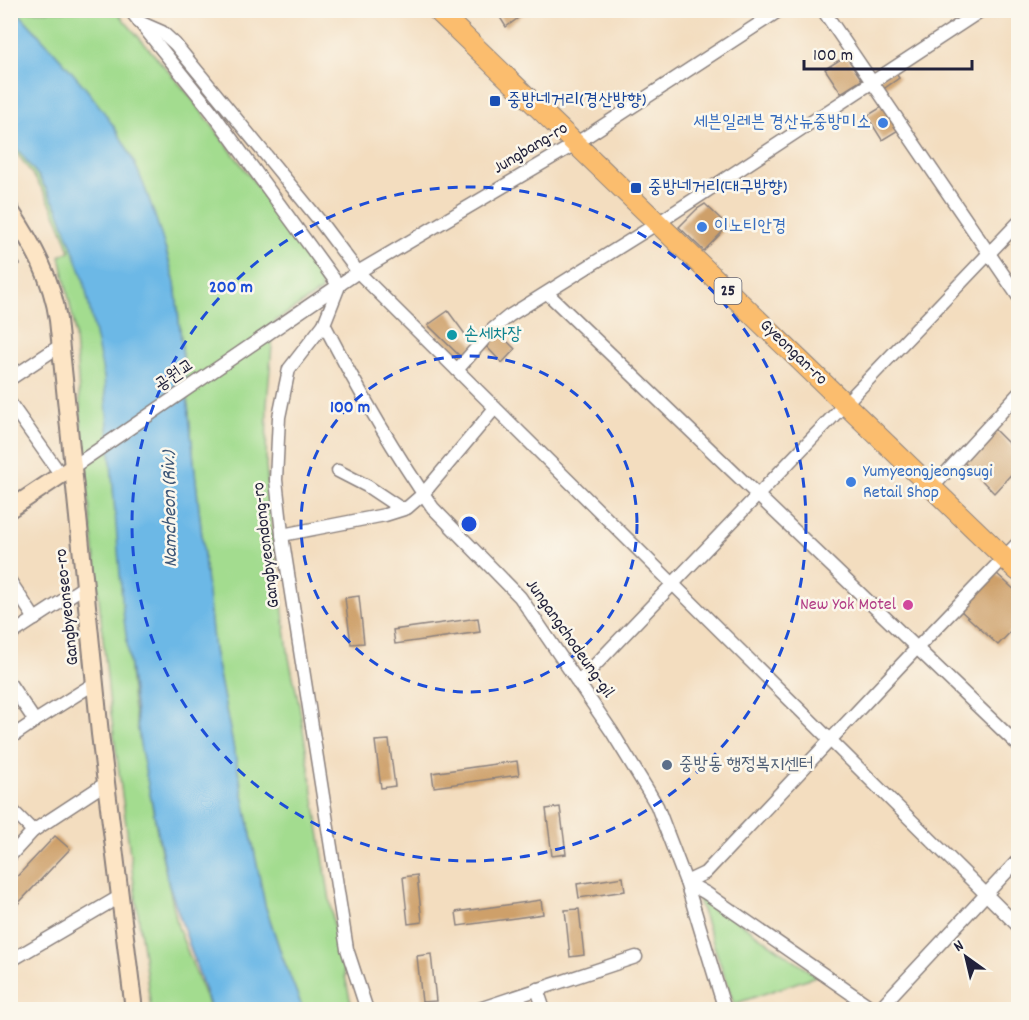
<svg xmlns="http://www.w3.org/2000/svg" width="1029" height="1020" font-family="Dekko,'Poor Story',sans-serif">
<rect width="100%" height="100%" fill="#fbf7ec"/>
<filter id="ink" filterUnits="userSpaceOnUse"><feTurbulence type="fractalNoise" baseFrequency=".0167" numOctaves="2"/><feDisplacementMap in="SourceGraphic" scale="12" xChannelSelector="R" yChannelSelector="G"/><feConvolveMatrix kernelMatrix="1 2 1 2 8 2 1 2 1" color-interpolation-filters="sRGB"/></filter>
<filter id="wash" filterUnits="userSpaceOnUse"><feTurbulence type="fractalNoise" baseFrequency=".008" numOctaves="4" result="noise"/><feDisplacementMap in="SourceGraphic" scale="24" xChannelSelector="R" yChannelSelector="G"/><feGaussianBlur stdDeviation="1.35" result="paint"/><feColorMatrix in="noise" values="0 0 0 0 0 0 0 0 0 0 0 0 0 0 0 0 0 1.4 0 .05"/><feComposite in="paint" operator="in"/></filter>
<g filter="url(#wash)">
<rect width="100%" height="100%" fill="#f3ddbf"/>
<g fill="#a3dc8f" stroke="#627f65" stroke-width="1.5">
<path d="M 17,11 L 116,11 L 190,96 L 259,188 L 321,278 L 321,291 L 274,322 L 267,404 L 266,466 L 271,521 L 289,658 L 299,704 L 334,926 L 350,999 L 354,1009 L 303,1009 L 282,956 L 265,905 L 214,650 L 175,283 L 166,250 Z"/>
<path d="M 10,138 L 36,172 L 59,211 L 81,266 L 103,360 L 133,704 L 159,842 L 178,927 L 210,1009 L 151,1009 L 110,706 L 82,434 L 74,324 L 60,256 L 70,251 C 55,206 40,182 11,146 Z"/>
<path d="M 699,894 L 816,976 L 734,1004 L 697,896 Z"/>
</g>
<path fill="#6cb8e6" stroke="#476d90" stroke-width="1.5" d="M 10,11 L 17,11 C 58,57 107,105 134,162 C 152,201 164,242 175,283 L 214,650 L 265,905 L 282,956 L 303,1009 L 211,1009 L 168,882 L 140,745 L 123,611 L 104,377 L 83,277 L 58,209 L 39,177 L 11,141 Z"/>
<g id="blocks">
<g fill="#cea06b">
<path d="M 498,10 L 529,10 L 506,27 L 496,11 Z"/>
<path d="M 846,56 L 862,80 L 841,93 L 825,69 Z"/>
<path d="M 893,69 L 899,78 L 882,90 L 876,81 Z"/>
<path d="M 885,105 L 900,129 L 882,140 L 867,116 Z"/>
<path d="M 705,204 L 728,226 L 704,251 L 679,227 L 697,209 Z"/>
<path d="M 10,250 L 20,264 L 10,271 Z"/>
<path d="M 448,311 L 473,345 L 464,360 L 428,325 Z"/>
<path d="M 498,332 L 515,349 L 502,363 L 485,345 Z"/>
<path d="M 992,427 L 1018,453 L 1018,467 L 994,493 L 961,459 Z"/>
<path d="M 996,573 L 1018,593 L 1018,624 L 998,645 L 960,610 Z"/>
<path d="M 359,596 L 364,643 L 351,644 L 345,598 Z"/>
<path d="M 478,618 L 480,632 L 395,644 L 393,630 Z"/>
<path d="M 389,740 L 395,786 L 381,788 L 375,741 Z"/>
<path d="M 517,761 L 519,775 L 434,787 L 432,773 Z"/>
<path d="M 560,807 L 566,854 L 552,856 L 546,809 Z"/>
<path d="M 55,836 L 70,849 L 10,912 L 10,884 Z"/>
<path d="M 417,875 L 422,922 L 408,924 L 403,877 Z"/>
<path d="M 623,877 L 625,891 L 579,898 L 577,884 Z"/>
<path d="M 541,900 L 543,914 L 458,926 L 456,912 Z"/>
<path d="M 579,909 L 584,955 L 570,957 L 565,910 Z"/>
<path d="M 431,954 L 436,1001 L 422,1002 L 417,956 Z"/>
</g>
</g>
</g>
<g filter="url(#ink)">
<use href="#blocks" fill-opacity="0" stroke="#8a807d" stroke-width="1.5"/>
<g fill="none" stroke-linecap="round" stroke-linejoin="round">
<g stroke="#8a807d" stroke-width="15">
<g id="street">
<path d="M 130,10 L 212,112 L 339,286 L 324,324 L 289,369 L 279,417 L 276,480 L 283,542 L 347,949 L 367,1010"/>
<path d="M 823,10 L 1018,296"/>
<path d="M 139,22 L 162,32 L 175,44 L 319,220 L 358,272 L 1018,926"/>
<path d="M 547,293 L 1018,745"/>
<path d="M 324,324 C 357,388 392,449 433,508 L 520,597 L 612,732 L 647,789 L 657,806 L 686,882 L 725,1010"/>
<path d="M 457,370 L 493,329 L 509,316 L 658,223 L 982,10"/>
<path d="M 10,379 L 61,345"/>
<path d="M 10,403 L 61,475"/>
<path d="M 73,467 L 358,272 L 575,144 L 780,10"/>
<path d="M 338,471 L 367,486 L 400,508 L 407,508 L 423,494 L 495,408"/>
<path d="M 932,488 L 1018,394"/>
<path d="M 282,535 L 385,515 L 404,509"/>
<path d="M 10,581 L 35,619"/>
<path d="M 10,635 L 85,586"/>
<path d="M 578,683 L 1018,223"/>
<path d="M 10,684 L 35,721 L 95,683"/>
<path d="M 10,738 L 35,721"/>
<path d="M 10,808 L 33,831 L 10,856"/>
<path d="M 33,831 L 106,783"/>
<path d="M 686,882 L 705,873 L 916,649 L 1018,543"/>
<path d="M 686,882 L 706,893 L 875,1010"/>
<path d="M 10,961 L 119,897"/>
<path d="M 537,989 L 544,1010"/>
<path d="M 476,1010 L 636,957"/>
<path d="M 878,1010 L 1018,860"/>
</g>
</g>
<g stroke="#8a807d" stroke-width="20">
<g id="secondary">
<path d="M 10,210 C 33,245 52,278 58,320 L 100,734 L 134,1010"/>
<path d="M 10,509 L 73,467"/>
</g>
</g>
<g stroke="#8a807d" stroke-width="22">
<path id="primary" d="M 437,10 L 1018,571"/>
</g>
<use href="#street" stroke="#fff" stroke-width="12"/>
<use href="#secondary" stroke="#fde5c5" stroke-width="16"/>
<use href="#primary" stroke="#fbbd6e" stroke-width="20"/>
</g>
</g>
<g fill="none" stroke="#1d4ed8" stroke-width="3" stroke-dasharray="10 8">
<circle cx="469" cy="524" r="168"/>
<circle cx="469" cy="524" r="337"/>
</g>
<g fill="#1a4fb4" stroke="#fbf7ec" stroke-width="2">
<rect x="489" y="95" width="12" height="12" rx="3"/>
<rect x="630" y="182" width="12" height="12" rx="3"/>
</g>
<g fill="#3f7fe0" stroke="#fbf7ec" stroke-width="2">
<circle cx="883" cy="123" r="6"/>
<circle cx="702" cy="227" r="6"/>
<circle cx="851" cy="482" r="6"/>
</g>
<circle fill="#0f9aa8" stroke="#fbf7ec" stroke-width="2" cx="452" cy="335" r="6"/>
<circle fill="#d1479c" stroke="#fbf7ec" stroke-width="2" cx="908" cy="605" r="6"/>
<circle fill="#5c6f8a" stroke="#fbf7ec" stroke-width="2" cx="667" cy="765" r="6"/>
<g text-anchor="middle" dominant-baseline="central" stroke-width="5" stroke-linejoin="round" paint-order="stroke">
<rect fill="#fbf7ec" stroke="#636270" stroke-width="1.5" x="714.5" y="278" width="27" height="26" rx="4.5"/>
<g font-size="16" font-weight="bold" fill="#22223b">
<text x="728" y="291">25</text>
</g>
<g font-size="18" fill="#164399" stroke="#fbf7ec" text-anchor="start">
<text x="507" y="101">중방네거리(경산방향)</text>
<text x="648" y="188">중방네거리(대구방향)</text>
</g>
<g font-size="18" fill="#366cbe" stroke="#fbf7ec" text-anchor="start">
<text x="871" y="123" text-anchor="end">세븐일레븐 경산뉴중방미소</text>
<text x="714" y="227">이노티안경</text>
<text x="863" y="472">Yumyeongjeongsugi<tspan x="863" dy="21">Retail Shop</tspan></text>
</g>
<g font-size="18" fill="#22223b" stroke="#fbf7ec">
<text transform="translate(531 149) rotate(-31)">Jungbang-ro</text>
<text transform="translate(793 353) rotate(44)">Gyeongan-ro</text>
<text transform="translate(175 376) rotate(-34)">공원교</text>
<text transform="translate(267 545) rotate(-97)">Gangbyeondong-ro</text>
<text transform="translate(68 607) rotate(-96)">Gangbyeonseo-ro</text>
<text transform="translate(569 639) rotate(55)">Jungangchodeung-gil</text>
</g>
<g font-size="18" fill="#0d838f" stroke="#fbf7ec" text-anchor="start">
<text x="464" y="335">손세차장</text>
</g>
<g font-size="18" fill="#b23c85" stroke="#fbf7ec" text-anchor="end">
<text x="896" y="605">New Yok Motel</text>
</g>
<g font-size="18" fill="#4e5e75" stroke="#fbf7ec" text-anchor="start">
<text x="679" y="765">중방동 행정복지센터</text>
</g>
<g font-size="20" font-style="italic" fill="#3c5677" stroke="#fbf7ec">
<text transform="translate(171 509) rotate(-91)">Namcheon (Riv.)</text>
</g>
</g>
<circle cx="469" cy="524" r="9" fill="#1d4ed8" stroke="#fbf7ec" stroke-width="3"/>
<g font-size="18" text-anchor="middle" font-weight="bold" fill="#1d4ed8" stroke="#fbf7ec" stroke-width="5" stroke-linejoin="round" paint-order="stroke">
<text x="231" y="292">200 m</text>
<text x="350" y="412">100 m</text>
</g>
<rect width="1029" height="1020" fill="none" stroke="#fbf7ec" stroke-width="36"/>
<g transform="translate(966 957) rotate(326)" stroke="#fbf7ec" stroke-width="4.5" paint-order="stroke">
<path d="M0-4.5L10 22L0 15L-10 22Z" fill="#22223b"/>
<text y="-9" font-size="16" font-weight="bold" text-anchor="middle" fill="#22223b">N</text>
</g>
<path d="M804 60v9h168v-9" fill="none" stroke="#22223b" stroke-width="3"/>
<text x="813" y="60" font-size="18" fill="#22223b" stroke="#fbf7ec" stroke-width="4.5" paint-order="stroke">100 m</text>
</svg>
